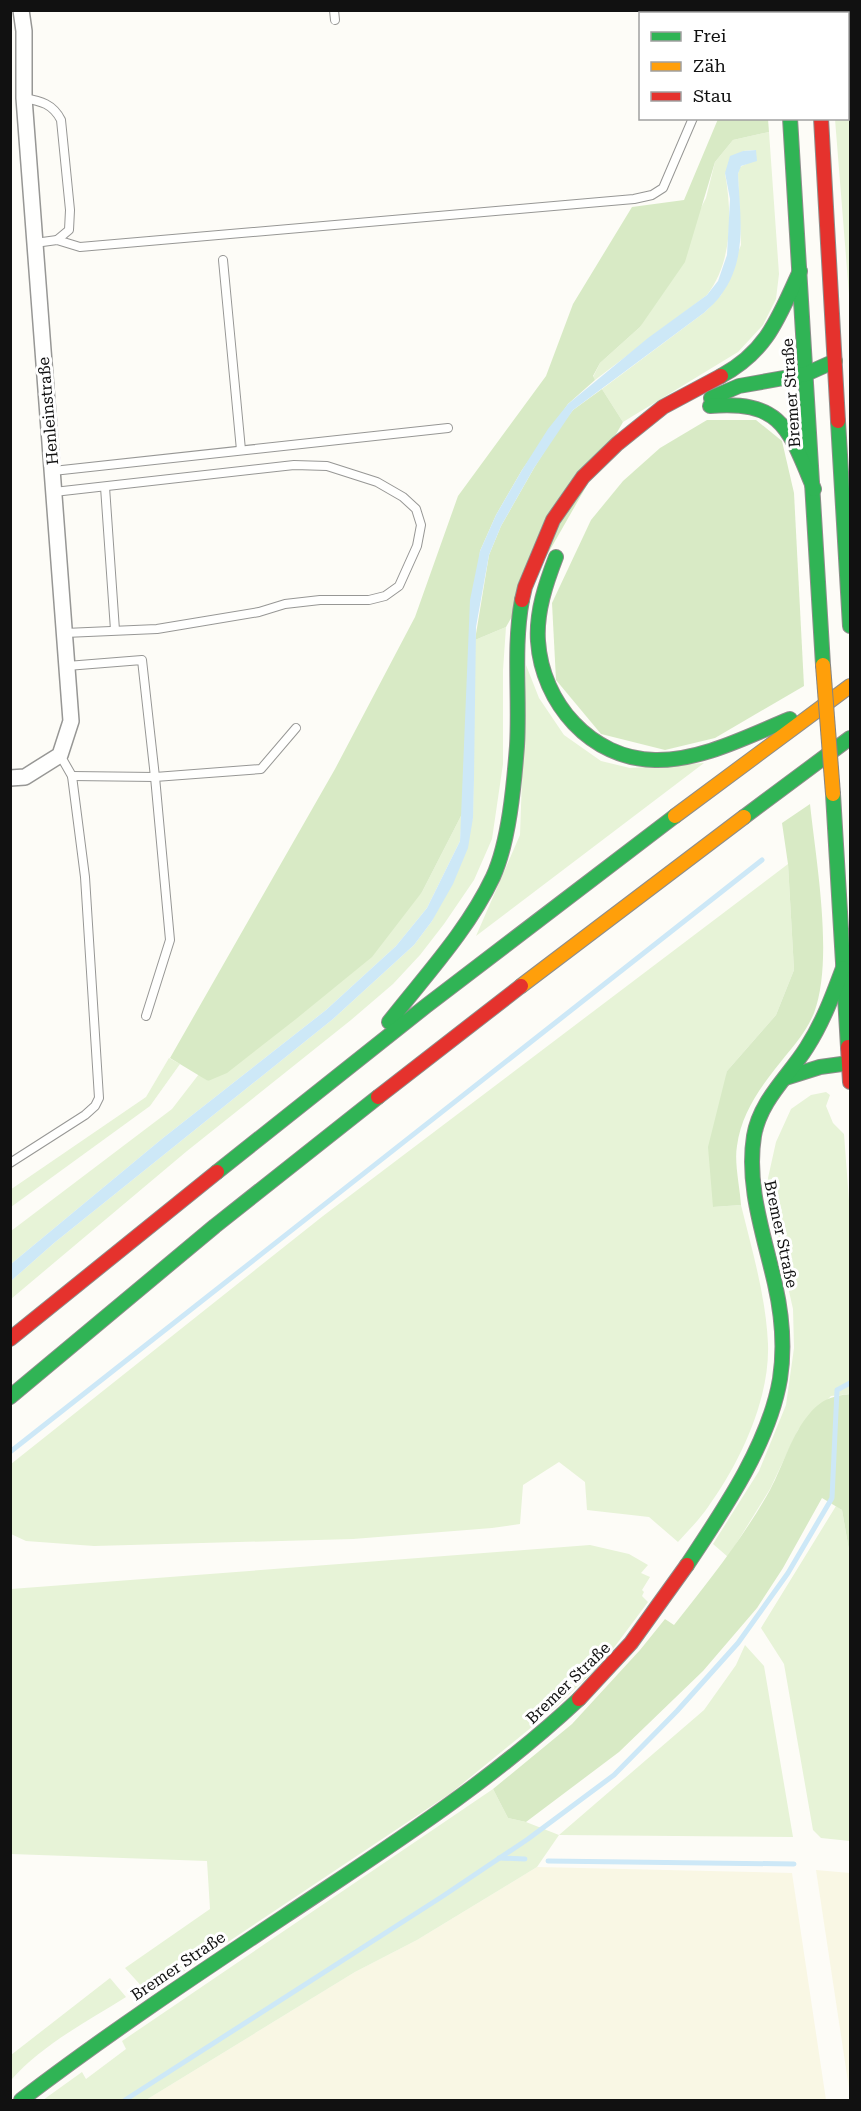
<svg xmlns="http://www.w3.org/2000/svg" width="861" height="2111" font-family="'Roboto Serif',serif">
<rect width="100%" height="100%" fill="#fdfcf7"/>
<g fill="#f9f7e4">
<path d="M 537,1867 L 792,1873 L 826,2100 L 146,2100 L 355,1972 L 417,1940 Z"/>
<path d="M 816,1870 L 850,1873 L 850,2095 Z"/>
</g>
<g fill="#e7f3d7">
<path d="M 827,11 L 850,11 L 850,307 L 835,119 L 848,118 L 848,14 L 827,13 Z"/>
<path d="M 769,132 L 779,274 L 776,299 L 763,325 L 738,352 L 623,422 L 602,389 L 705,312 L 721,295 L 741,245 L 738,174 L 740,167 C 749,163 756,160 755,150 L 743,151 L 725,173 C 732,213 733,261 707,295 L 595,380 L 593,377 L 600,363 L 640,327 L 706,198 L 715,162 L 733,140 Z"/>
<path d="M 506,627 L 503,670 L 503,764 L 492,839 L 474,880 L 444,924 L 420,955 L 393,984 L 351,1020 L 187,1151 L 11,1299 L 11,1281 L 54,1243 L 333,1019 L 414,945 L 432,921 L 473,818 L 475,640 Z"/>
<path d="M 526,665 L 539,698 L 564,735 L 601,761 L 630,768 L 704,763 L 476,936 L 520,835 Z"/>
<path d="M 462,814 L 460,841 L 427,908 L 396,946 L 326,1010 L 163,1138 L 11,1264 L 11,1231 L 172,1109 L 199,1074 L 208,1081 L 422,892 Z"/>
<path d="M 788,864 L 794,970 L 776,1015 L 727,1071 L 713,1207 L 741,1205 C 752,1250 766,1297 768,1344 C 770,1399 740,1463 708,1507 C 699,1520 688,1531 678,1542 L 649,1517 L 587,1510 L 585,1482 L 559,1462 L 523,1485 L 520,1524 L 492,1528 L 353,1539 L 94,1546 L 26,1541 L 11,1534 L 11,1464 L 323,1216 Z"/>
<path d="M 169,1058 L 180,1064 L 150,1106 L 11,1207 L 10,1190 L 146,1097 Z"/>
<path d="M 826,1092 L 830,1095 L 826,1106 L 833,1123 L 844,1134 L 850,1214 L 850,1394 L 831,1396 L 798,1430 L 770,1489 L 728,1557 L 713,1544 L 759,1471 L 786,1405 L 794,1348 L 793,1309 L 772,1216 L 768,1178 L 776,1142 L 791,1109 L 811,1095 Z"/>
<path d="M 836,1506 L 842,1510 L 850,1556 L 850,1841 L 821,1838 L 813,1830 L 784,1664 L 761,1628 Z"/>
<path d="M 590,1545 L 629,1554 L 648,1565 L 641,1573 L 650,1577 L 642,1590 L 644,1592 L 642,1596 L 648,1602 L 604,1661 L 555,1708 L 451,1793 L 156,1990 L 145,1990 L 125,1968 L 210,1909 L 207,1861 L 11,1854 L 11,1589 Z"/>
<path d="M 745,1645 L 764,1666 L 793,1837 L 559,1835 L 537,1867 L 417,1940 L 355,1972 L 146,2100 L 43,2100 L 82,2072 L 86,2079 L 126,2049 L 122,2041 L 493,1789 L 508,1818 L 526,1822 L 559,1835 L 704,1710 L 736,1665 Z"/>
<path d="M 110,1978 L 126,1997 C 86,2022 42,2045 11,2080 L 11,2055 Z"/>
</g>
<g fill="#d8eac5">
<path d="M 718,119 L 768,119 L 769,132 L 733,140 L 715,162 L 685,262 L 640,327 L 600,363 L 593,376 L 595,380 L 568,404 L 522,470 L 496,515 L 480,551 L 462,814 L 422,892 L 372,957 L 296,1019 L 227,1073 L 208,1081 L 170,1058 L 335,769 L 415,617 L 458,496 L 546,376 L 573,304 L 632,207 L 684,200 Z"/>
<path d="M 602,389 L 623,422 L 506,627 L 475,640 L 489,555 L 501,526 L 534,468 L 559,428 L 573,410 Z"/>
<path d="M 707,420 L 756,420 L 782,441 L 794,493 L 804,686 L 715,738 L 665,750 L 601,734 L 556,680 L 552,603 L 591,520 L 623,481 L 660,448 Z"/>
<path d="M 810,804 C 816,861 834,960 814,1013 C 805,1035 789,1051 775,1069 C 757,1092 741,1116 737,1146 C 734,1162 740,1188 741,1205 L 713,1207 L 708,1147 L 727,1071 L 776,1015 L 794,970 L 788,864 L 782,823 Z"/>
<path d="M 850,1394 L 850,1556 L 842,1510 L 822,1498 L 783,1568 L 757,1608 L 703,1671 L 619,1752 L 526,1822 L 508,1818 L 493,1789 L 572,1724 L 640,1650 L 665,1619 L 674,1625 C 709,1581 743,1538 770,1490 C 784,1464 791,1435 810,1413 C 822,1399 833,1396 850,1394 Z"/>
</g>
<path fill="#cde8f7" d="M 756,150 L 757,161 L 741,166 L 738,174 C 740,216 748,259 721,295 C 717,301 710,307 705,312 L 573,410 L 534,468 L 501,526 L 489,555 L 476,627 L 474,779 L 473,818 L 468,848 L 453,884 L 432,921 L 414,945 L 333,1019 L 54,1243 L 11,1281 L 11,1264 L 163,1138 L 326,1010 L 396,946 L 427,908 L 460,841 L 470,600 L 480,551 L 496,515 L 522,470 L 548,429 L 568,404 L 648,338 L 707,295 L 718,281 L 727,255 L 730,199 L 725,173 L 730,156 L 743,151 Z"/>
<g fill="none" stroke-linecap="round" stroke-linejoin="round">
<g stroke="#cde8f7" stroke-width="5">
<path d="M 10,1452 L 762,860"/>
<path d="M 499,1858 L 525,1859"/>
<path d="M 548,1861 L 794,1864"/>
<path d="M 125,2100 L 443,1896 L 528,1839 L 614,1775 L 677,1711 L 738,1643 L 788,1573 L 832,1498 L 837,1390 L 850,1383"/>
</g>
<g stroke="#979795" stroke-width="10">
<g id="lane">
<path d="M 334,10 L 335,20"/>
<path d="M 729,14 L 729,10"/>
<path d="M 24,98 C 41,101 53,104 61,120 L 70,210 L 69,230 L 57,240"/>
<path d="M 35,243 L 57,240 L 80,247 L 634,199 L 652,195 L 663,188 L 693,118"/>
<path d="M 223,260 L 241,450"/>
<path d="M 53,471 L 448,428"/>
<path d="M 105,487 L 115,630"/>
<path d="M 54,492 L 294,465 L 327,466 L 377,482 L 403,497 L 416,509 L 421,525 L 417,546 L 399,586 L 385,596 L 369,600 L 320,600 L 285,604 L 259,612 L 157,629 L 65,633"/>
<path d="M 67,666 L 142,660 L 155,777 L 72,776"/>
<path d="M 146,1016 L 170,940 L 155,777 L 261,769 L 296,728"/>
<path d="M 10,1163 L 85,1115 L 95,1106 L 99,1098 L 85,877 L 72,776 L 60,755"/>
</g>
</g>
<g stroke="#979795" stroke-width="18">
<path id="street" d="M 10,778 L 25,777 L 60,755 L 71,721 L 24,98 L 24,31 L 21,10"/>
</g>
<g stroke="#8e8d8b" stroke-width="16">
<g id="fast">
<path d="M 783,10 L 783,14"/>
<path d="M 815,10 L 815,14"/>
<path d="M 790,118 L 823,665"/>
<path d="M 721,376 C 768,351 779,316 800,271"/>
<path d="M 711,398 L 739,386 L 806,374 L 835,361"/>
<path d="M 710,406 C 783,400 789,430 814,489"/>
<path d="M 838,421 L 850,626"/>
<path d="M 556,557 C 546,583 536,612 538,641 C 542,703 591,759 655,760 C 701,761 748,736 790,719"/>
<path d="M 833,794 L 848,1047"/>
<path d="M 744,817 L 850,738"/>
<path d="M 389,1022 C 425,976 468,930 493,877 C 509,842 514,785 517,746 C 520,698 513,648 522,600"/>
<path d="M 785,1078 L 820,1067 L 849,1063"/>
<path d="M 217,1172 L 426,1006 L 675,816"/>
<path d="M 10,1397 L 215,1226 L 378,1097"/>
<path d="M 687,1565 C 723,1511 769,1444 780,1379 C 785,1347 782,1315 775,1284 C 764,1235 746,1186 754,1136 C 760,1100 789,1076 807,1047 C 823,1022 833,995 843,968"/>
<path d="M 21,2100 C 119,2025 222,1958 324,1890 C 413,1831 501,1772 579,1699"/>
</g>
</g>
<g stroke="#8e8d8b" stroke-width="16">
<g id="slow">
<path d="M 675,816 L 850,686"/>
<path d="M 521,986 L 744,817"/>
</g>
</g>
<g stroke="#8e8d8b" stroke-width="16">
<g id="jam">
<path d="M 821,118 L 838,421"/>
<path d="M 522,600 L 525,587 L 553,520 L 583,477 L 617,444 L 663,407 L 721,376"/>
<path d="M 850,1047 L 848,1047 L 850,1082"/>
<path d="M 378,1097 L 521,986"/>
<path d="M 10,1339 L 217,1172"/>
<path d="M 579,1699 L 631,1643 L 687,1565"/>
</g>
</g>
<use href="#lane" stroke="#fffffe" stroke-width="8"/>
<use href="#street" stroke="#fffffe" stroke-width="15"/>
<use href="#fast" stroke="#30b455" stroke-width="14"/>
<use href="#slow" stroke="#ff9f0a" stroke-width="14"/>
<use href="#jam" stroke="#e5322d" stroke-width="14"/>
<g stroke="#858482" stroke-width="16" stroke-linecap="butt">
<path id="slow-bridge" d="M 823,665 L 833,794"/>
</g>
<use href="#slow-bridge" stroke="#ff9f0a" stroke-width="14"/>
</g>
<g text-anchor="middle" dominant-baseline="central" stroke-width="6" stroke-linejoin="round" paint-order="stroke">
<g font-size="16" fill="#111" stroke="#fff">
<text transform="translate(791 393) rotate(-94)">Bremer Straße</text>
<text transform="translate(48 411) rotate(-95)">Henleinstraße</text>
<text transform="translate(781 1234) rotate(78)">Bremer Straße</text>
<text transform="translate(568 1683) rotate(-44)">Bremer Straße</text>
<text transform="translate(178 1966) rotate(-34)">Bremer Straße</text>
</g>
</g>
<rect width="861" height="2111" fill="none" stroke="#111111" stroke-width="24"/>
<rect x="639" y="12" width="210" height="108" fill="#ffffff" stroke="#a0a0a0" stroke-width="1.5"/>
<rect x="651" y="32" width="30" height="9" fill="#30b455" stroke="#a0a0a0" stroke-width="1.5"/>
<text x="693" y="42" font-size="18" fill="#111111">Frei</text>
<rect x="651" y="62" width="30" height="9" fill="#ff9f0a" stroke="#a0a0a0" stroke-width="1.5"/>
<text x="693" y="72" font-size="18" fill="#111111">Zäh</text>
<rect x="651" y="92" width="30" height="9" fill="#e5322d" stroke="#a0a0a0" stroke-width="1.5"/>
<text x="693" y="102" font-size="18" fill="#111111">Stau</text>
</svg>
